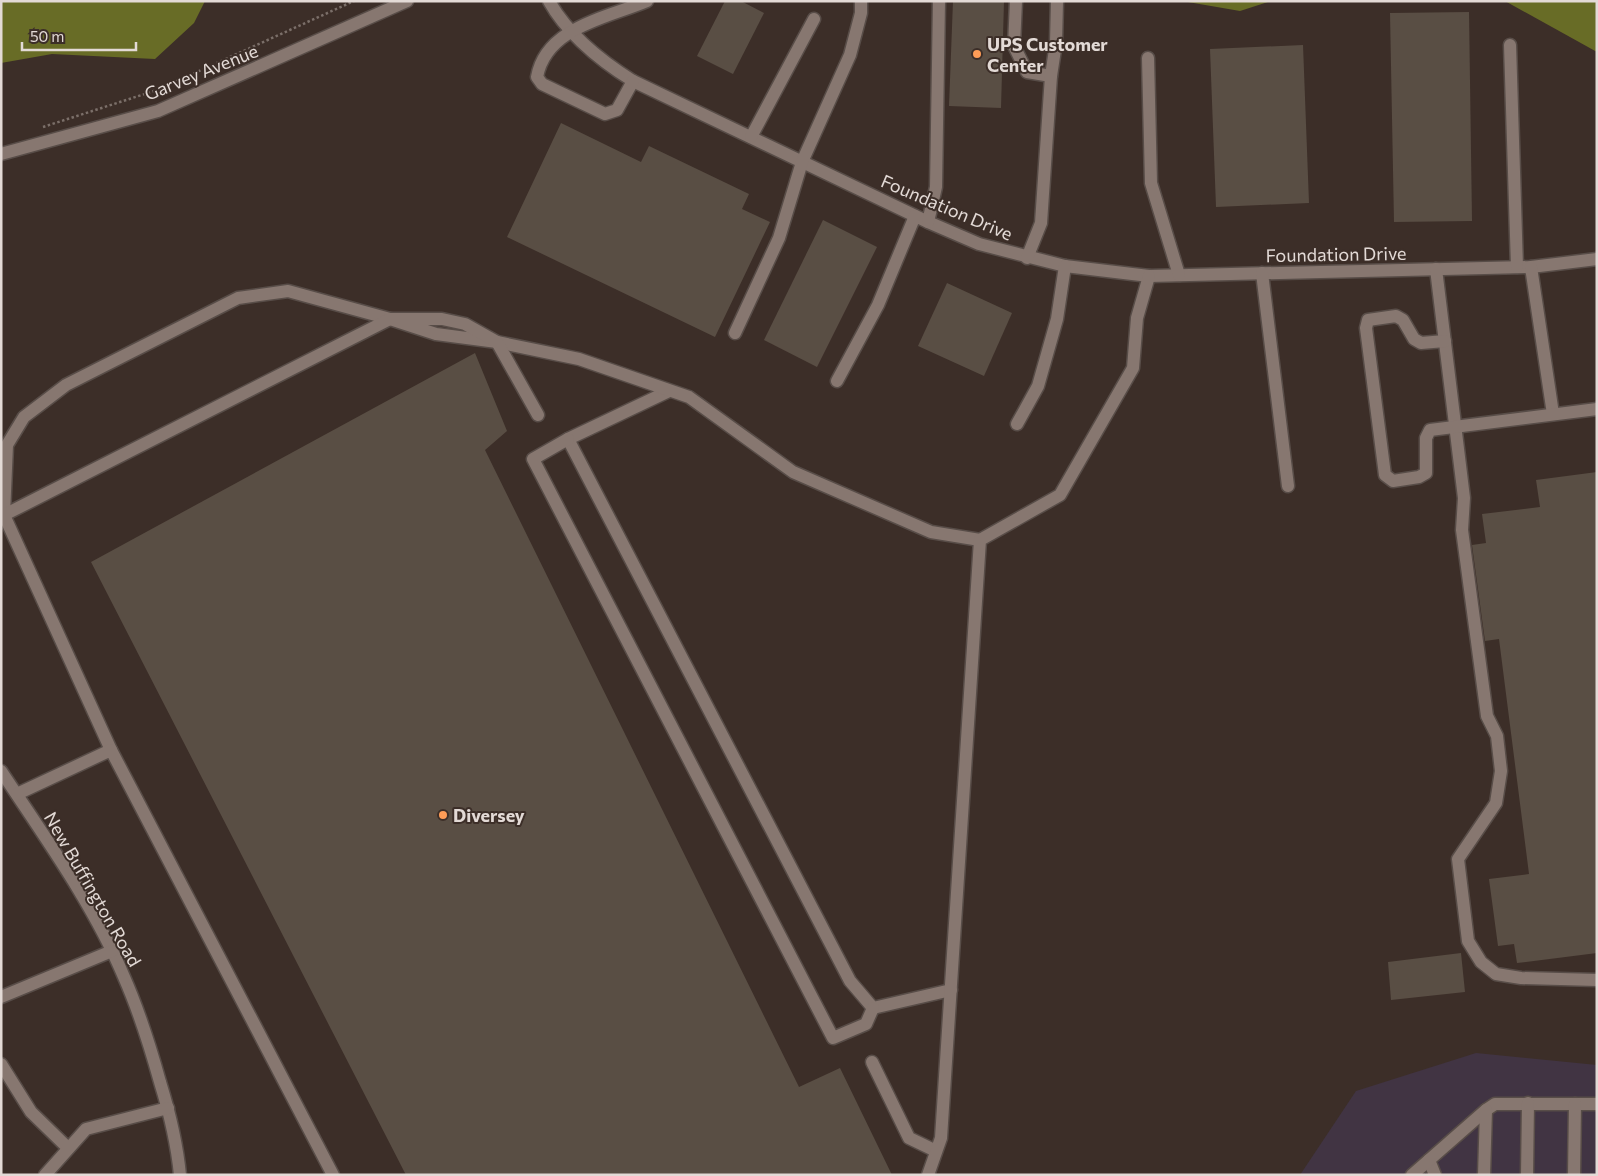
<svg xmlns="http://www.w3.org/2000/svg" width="1598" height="1176" font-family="Commissioner,sans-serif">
<rect width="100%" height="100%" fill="#3c2e28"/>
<path fill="#413443" d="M 1476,1053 L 1597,1065 L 1597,1175 L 1300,1175 L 1356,1091 Z"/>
<g fill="#686c26">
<path d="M 1,1 L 205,1 L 194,23 L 155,59 L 52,54 L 1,63 Z"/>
<path d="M 1182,1 L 1271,1 L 1240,11 Z"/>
<path d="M 1505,1 L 1597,1 L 1597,52 Z"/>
</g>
<g fill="#594e44">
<path d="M 725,1 L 741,1 L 764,13 L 733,74 L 697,56 Z"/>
<path d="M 953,1 L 1004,1 L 1001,108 L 949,106 Z"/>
<path d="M 1469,12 L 1472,221 L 1394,222 L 1390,13 Z"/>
<path d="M 1303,45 L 1309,203 L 1216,207 L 1210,49 Z"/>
<path d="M 561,123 L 641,162 L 649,146 L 749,194 L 742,209 L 770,222 L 715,337 L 507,237 Z"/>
<path d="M 823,220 L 877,247 L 817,367 L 764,340 Z"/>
<path d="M 947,283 L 1012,313 L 984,376 L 918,346 Z"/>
<path d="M 475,353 L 507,431 L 485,450 L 799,1087 L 840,1068 L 892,1175 L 406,1175 L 91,562 Z"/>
<path d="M 1597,472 L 1597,953 L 1517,963 L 1514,944 L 1498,946 L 1489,879 L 1529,874 L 1499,639 L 1485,641 L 1472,545 L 1486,543 L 1482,514 L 1540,507 L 1536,480 Z"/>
<path d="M 1461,953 L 1465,992 L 1391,1000 L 1388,962 Z"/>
</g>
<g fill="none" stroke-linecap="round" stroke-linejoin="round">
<g stroke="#584d48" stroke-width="15">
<g id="minor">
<path d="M 549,1 C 568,35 601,61 633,81 L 928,222 L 979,244 L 1065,266 L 1149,276 L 1531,267 L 1597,259"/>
<path d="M 1016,1 L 1014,46 L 1027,72 L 1051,76"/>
<path d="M 1510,45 L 1517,267"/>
<path d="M 1148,58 L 1151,183 L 1179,275"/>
<path d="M 633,81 L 617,110 L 605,114 L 542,84 L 537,77 C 546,27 607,18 647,1"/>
<path d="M 751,137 L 814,19"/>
<path d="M 1,154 L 158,111 L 407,1"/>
<path d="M 928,222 L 936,187 L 939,1"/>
<path d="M 1027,258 L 1041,223 L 1051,76 L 1056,43 L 1057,1"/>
<path d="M 1531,267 L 1553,414"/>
<path d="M 1436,269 L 1464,498 L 1462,530 L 1487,716 L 1497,736 L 1501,771 L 1496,803 L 1458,859 L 1468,941 L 1481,962 L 1496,974 L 1521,978 L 1597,980"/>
<path d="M 1262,273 L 1288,486"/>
<path d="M 735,333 L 779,238 L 802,162 L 850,55 L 861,13 L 861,1"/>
<path d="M 1445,341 L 1421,343 L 1414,339 L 1403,320 L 1396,316 L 1368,320 L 1366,328 L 1385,475 L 1393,481 L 1419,477 L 1426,473 L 1426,438 L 1430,430 L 1597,409"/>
<path d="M 837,381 L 878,305 L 915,216"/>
<path d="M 669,391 L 568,439 L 850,981 L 873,1008 L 951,990"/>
<path d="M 1017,424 L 1038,386 L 1057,319 L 1065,266"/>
<path d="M 568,439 L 533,459 L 833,1038 L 866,1024 L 873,1008"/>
<path d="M 4,515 L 7,445 L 24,417 L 66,385 L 238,298 L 288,291 L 390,319 L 436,334 L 497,342 L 579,359 L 689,397 L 793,472 L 931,532 L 980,540"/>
<path d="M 111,750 L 4,515 L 390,319 L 442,319 L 465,324 L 497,342 L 538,415"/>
<path d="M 1,771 C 44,836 94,905 124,977 C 139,1011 150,1046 160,1082 C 169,1111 177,1144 180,1175"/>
<path d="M 17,794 L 111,750 L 333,1175"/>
<path d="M 1,997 L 112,951"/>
<path d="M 872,1062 L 909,1138 L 936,1151"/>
<path d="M 1,1064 L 31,1112 L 68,1148"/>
<path d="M 1429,1160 L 1435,1175"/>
<path d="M 45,1175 L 86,1129 L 168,1108"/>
<path d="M 928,1175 L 941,1138 L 980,540 L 1060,495 L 1133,368 L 1137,318 L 1149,276"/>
<path d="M 1412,1175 L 1486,1110 L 1495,1104 L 1597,1104"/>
<path d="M 1484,1175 L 1486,1110"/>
<path d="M 1527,1175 L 1528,1103"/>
<path d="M 1574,1175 L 1575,1104"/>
</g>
</g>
<path stroke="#7b6f69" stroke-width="2.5" stroke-dasharray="2.5 2.5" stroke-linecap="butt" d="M 43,127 L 157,90 L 354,1"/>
<use href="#minor" stroke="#877770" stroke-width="12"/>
</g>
<g fill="#fe9c57" stroke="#3c2e28" stroke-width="2">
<circle cx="977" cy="54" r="5"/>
<circle cx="443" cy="815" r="5"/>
</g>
<g text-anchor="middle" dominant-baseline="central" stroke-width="4" stroke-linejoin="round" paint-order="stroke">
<g font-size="18" font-weight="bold" fill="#e3dad6" stroke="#3c2e28" text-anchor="start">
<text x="987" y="44">UPS Customer<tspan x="987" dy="21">Center</tspan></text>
<text x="453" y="815">Diversey</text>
</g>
<g font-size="18" fill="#e3dad6" stroke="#3c2e28">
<text transform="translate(201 72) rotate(-22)">Garvey Avenue</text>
<text transform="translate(947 207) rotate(23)">Foundation Drive</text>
<text transform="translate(1336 254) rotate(-1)">Foundation Drive</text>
<text transform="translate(93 889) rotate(60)">New Buffington Road</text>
</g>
</g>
<rect width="1598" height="1176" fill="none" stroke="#e3dad6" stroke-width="5"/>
<path d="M22 42v8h114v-8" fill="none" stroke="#e3dad6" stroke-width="2.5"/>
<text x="30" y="42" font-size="15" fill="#e3dad6" stroke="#3c2e28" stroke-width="4" paint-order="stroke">50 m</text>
</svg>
